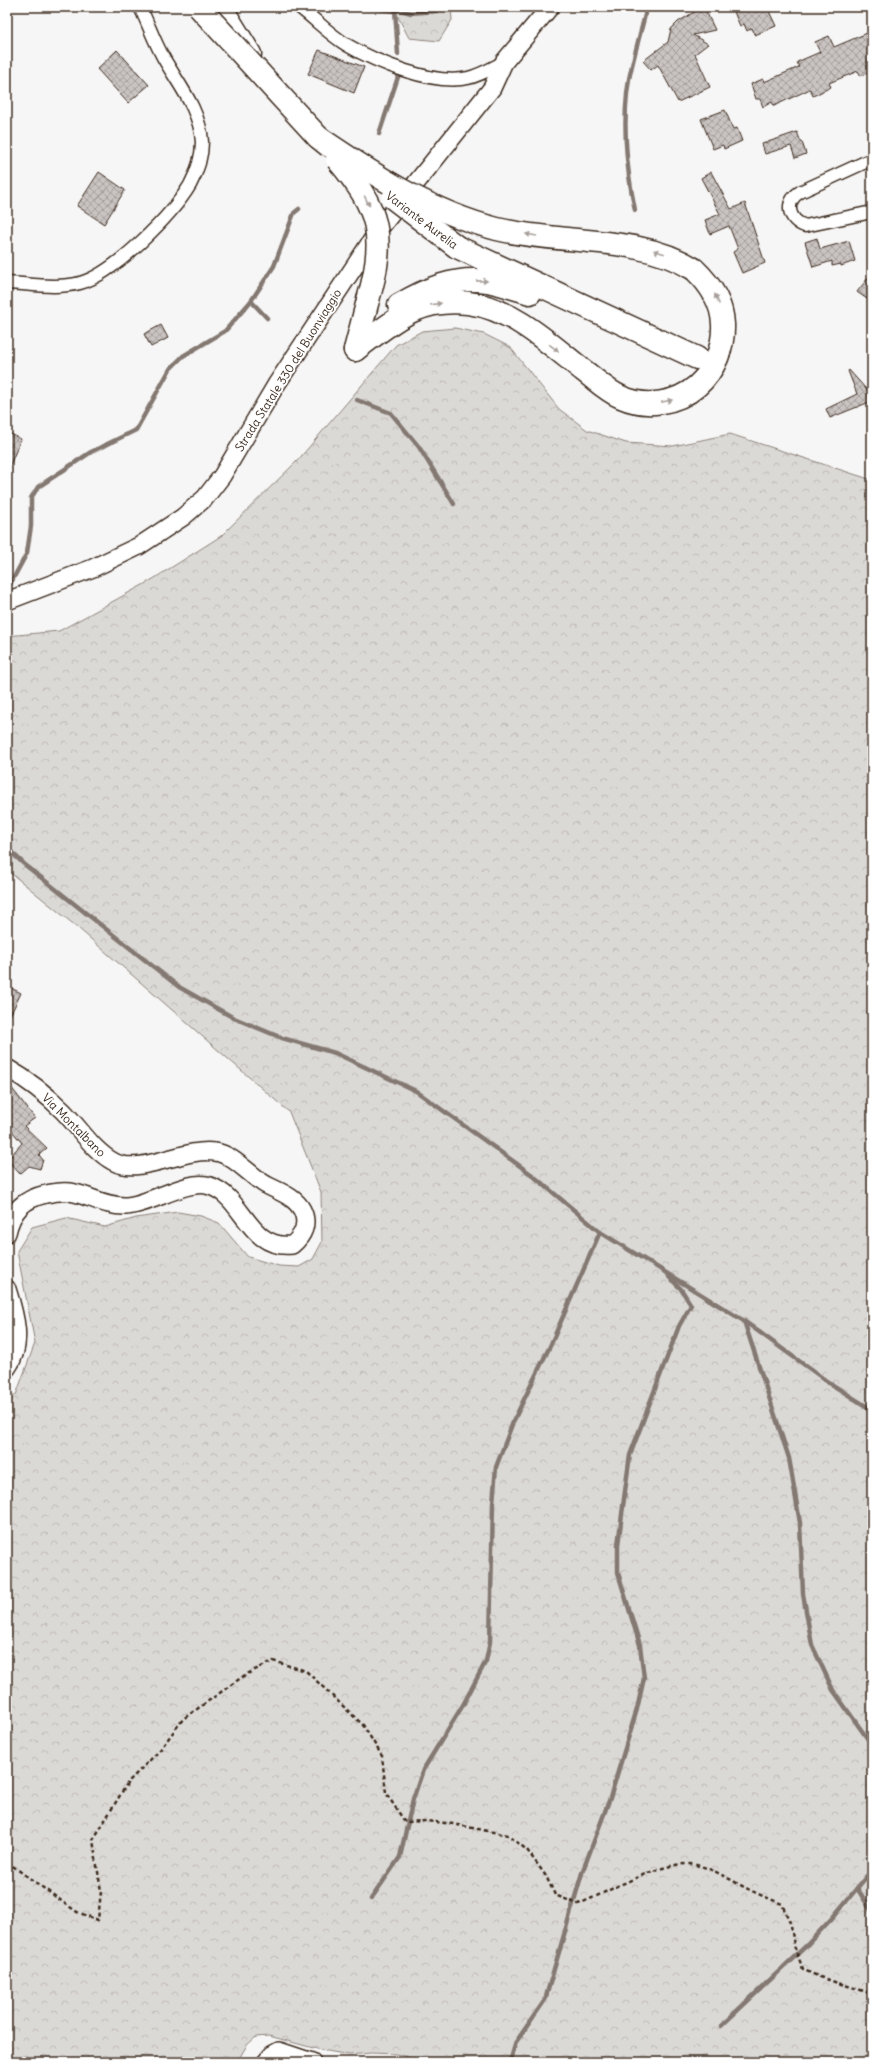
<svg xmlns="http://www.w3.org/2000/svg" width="879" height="2069" font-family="Delius,sans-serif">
<defs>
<pattern id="forest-crowns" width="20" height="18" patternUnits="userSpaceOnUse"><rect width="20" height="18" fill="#dbd9d6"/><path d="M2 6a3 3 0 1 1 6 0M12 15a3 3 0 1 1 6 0" fill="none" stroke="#bdbab7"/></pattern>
<pattern id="building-cross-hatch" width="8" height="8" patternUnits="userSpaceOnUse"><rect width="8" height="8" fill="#c9c3c1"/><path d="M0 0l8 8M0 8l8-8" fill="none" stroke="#a49f9c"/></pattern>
</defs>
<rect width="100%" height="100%" fill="#f7f6f6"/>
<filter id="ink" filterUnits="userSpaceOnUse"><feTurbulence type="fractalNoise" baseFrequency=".025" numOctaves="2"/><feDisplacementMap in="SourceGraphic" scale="8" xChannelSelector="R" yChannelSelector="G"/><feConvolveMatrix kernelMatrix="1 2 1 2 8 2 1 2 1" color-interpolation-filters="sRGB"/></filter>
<g filter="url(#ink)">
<g fill="url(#forest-crowns)" stroke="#8b827a">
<path d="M 356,7 L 451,7 L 452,20 L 439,41 L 409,38 L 396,13 Z"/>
<path d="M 455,328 L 484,334 L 510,347 L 559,409 L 587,430 L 626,443 L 673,446 L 730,434 L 872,480 L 872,2062 L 424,2062 L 396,2054 L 371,2053 L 349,2055 L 317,2049 L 269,2036 L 256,2037 L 247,2045 L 237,2062 L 7,2062 L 7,1399 L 16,1395 L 35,1343 L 17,1251 L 32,1227 L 66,1218 L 105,1227 L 136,1218 L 178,1212 L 201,1216 L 219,1223 L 248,1257 L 279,1266 L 299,1267 L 313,1259 L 322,1242 L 321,1192 L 289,1112 L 77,927 L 7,870 L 7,636 L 59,631 L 150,581 L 221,536 L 298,460 L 396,345 L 422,331 Z"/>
</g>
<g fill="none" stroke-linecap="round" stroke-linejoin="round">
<g stroke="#847972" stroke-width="4.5">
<path d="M 391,7 L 411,13 L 436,11"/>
<path d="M 395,9 L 398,54"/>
<path d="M 379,134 L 399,74"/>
<path d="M 635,210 C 626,167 622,122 629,79 C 634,55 641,31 647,7"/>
<path d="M 251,301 L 267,318"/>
<path d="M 357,400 L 391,413 L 419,447 L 454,504"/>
<path d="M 7,590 L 27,553 L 31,526 L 31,498 L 38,487 L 91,452 L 136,430 L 170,369 L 183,356 L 225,331 L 251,301 L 274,266 L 294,213 L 299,209"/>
<path d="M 7,848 L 24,864 L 179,987 L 234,1018 L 282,1038 L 335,1053 L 416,1091 L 531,1174 L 600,1232 L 744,1321 L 828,1382 L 872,1410"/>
<path d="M 744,1321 L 789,1458 L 800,1523 L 803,1594 L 812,1645 L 833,1690 L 872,1745"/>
<path d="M 857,1888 L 872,1912"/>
<path d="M 371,1899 L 400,1857 L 413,1799 L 423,1770 L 463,1705 L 486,1661 L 490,1642 L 493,1503 L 496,1467 L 513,1422 L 551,1344 L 600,1232"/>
<path d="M 721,2026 L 807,1945 L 833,1917 L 872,1870"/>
<path d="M 510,2062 L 516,2042 L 545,2000 L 582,1873 L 610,1798 L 637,1709 L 644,1678 L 640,1645 L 618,1573 L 618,1545 L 625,1491 L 630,1455 L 679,1326 L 691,1305 L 681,1289 L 669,1277"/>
</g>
</g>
<g fill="url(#building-cross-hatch)" stroke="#3b2a1e">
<path d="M 702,7 L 704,7 L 715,30 L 693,35 L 708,44 L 695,54 L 710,87 L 678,102 L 658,65 L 651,70 L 643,61 L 668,42 L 671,29 L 678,22 Z"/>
<path d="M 745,7 L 767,7 L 776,26 L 755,35 L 752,28 L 747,31 L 744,24 L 740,26 L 734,12 Z"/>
<path d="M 872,31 L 872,71 L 861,76 L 858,71 L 829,83 L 831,87 L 813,96 L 810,89 L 774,106 L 772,102 L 763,107 L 760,99 L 756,99 L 751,84 L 763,79 L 764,82 L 799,67 L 797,62 L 820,52 L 815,42 L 829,36 L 834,47 Z"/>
<path d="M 117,50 L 149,85 L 128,103 L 97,69 Z"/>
<path d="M 319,50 L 364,67 L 354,93 L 308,74 Z"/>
<path d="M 725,110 L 733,129 L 737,128 L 742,141 L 724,149 L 723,145 L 713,149 L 701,119 Z"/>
<path d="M 797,132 L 801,142 L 802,142 L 806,154 L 795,158 L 791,146 L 765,154 L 762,144 Z"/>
<path d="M 99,172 L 125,190 L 104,224 L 77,206 Z"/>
<path d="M 711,172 L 731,209 L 745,203 L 765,263 L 742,273 L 733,252 L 738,249 L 729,226 L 710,234 L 705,220 L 720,214 L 701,178 Z"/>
<path d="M 817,238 L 820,249 L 849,241 L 855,261 L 841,266 L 841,264 L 832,266 L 832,261 L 813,267 L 805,242 Z"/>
<path d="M 872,273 L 872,291 L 867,299 L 857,292 Z"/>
<path d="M 161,325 L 168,338 L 151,347 L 144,334 Z"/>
<path d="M 849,370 L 866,389 L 872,386 L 872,401 L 830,418 L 826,409 L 857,394 L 848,371 Z"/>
<path d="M 7,432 L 21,439 L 7,472 Z"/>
<path d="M 7,986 L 21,993 L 7,1022 Z"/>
<path d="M 7,1082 L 35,1118 L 24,1126 L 47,1148 L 39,1155 L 43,1160 L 40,1169 L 29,1166 L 20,1174 L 7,1160 L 22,1143 L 7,1125 Z"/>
</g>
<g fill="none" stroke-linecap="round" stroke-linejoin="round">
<g stroke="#3b2a1e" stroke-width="15">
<g id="street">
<path d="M 299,7 C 315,19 330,35 347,45 C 376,62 434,86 468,78 C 481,75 492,68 504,62"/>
<path d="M 872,159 L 800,192 C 784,202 788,220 805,226 L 872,212"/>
<path d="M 7,283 C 30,284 57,289 80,283 C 114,274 172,215 190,185 C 197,172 202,157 202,142 C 200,109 178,84 163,57 C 154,41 148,23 140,7"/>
</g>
</g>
<g stroke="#3b2a1e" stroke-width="20">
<g id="secondary">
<path d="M 7,601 L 93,568 L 139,546 L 183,517 L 205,498 L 222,476 L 276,385 L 380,228 L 492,88 L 504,62 L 550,7"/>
<path d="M 7,1068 C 26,1079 47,1095 63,1111 C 79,1127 93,1151 114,1162 C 141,1176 184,1147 215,1152 C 232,1154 248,1173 263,1183 C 276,1191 294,1195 302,1210 C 309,1224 303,1236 292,1245 C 248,1250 244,1197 210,1186 C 188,1178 150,1205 126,1206 C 106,1207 89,1195 70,1192 C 62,1191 55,1192 46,1194 C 24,1199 12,1210 7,1233"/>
<path d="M 7,1289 C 15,1314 24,1345 7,1368"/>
<path d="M 266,2062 L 272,2055 L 279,2051 L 312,2062"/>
</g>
</g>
<g stroke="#3b2a1e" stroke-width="25">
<g id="highway">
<path d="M 221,7 L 250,54"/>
<path d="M 457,247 L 697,358"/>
<path d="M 399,305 C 426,289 455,276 488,281 C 502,284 516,289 530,293"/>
<path d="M 355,350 C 393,322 417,297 468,303 C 512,308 550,344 584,371 C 596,380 607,391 621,397 C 646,408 676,404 697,386 C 715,370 724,347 723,324 C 722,301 710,284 694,269"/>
<path d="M 355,350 L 368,300"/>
</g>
</g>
<path stroke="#3b2a1e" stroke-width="2.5" stroke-dasharray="4 3" stroke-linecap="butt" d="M 7,1862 L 77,1912 L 98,1920 L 101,1891 L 93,1840 L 128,1782 L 159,1751 L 183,1719 L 245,1675 L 273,1661 L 306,1671 L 363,1725 L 382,1756 L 386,1793 L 405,1822 L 426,1821 L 453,1824 L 508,1835 L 527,1850 L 546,1876 L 555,1895 L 578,1904 C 609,1892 657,1863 689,1864 C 708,1865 732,1881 748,1889 C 759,1895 771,1899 782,1904 L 791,1925 L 794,1946 L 803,1969 C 824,1981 849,1985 872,1994"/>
<use href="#street" stroke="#fff" stroke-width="12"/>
<use href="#secondary" stroke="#fff" stroke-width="17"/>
<use href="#highway" stroke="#fff" stroke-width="22"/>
<g stroke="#3b2a1e" stroke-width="25" stroke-linecap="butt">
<g id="highway-bridge">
<path d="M 199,7 L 318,137 L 329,146"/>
<path d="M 318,137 C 374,175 430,212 497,229 C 561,245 637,234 694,269"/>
<path d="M 337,159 C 379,208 387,237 368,300"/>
<path d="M 393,198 L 457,247"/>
</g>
</g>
<use href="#highway-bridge" stroke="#fff" stroke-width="22"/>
</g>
<defs><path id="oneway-solid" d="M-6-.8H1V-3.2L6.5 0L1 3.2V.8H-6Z"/></defs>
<g fill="#a79f9a">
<use href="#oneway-solid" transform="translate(367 201) rotate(62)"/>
<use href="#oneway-solid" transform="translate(531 235) rotate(-170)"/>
<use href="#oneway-solid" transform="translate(659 252) rotate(-163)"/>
<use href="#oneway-solid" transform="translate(482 281) rotate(1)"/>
<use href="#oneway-solid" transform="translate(717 299) rotate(-113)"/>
<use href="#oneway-solid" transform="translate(436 304) rotate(-9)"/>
<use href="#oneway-solid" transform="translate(554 348) rotate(37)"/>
<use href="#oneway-solid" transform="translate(667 401) rotate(-12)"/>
</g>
</g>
<g text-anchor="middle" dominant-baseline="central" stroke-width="3.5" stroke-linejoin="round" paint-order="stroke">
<g font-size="12" fill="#3b2a1e" stroke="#fff">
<text transform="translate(422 220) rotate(37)">Variante Aurelia</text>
<text transform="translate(288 370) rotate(-58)">Strada Statale 330 del Buonviaggio</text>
<text transform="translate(74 1125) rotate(45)">Via Montalbano</text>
</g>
</g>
<rect width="879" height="2069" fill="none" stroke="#fff" stroke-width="24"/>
<rect x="12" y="12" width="855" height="2045" fill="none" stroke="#3b2a1e" stroke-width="1.5" filter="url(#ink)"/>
</svg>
